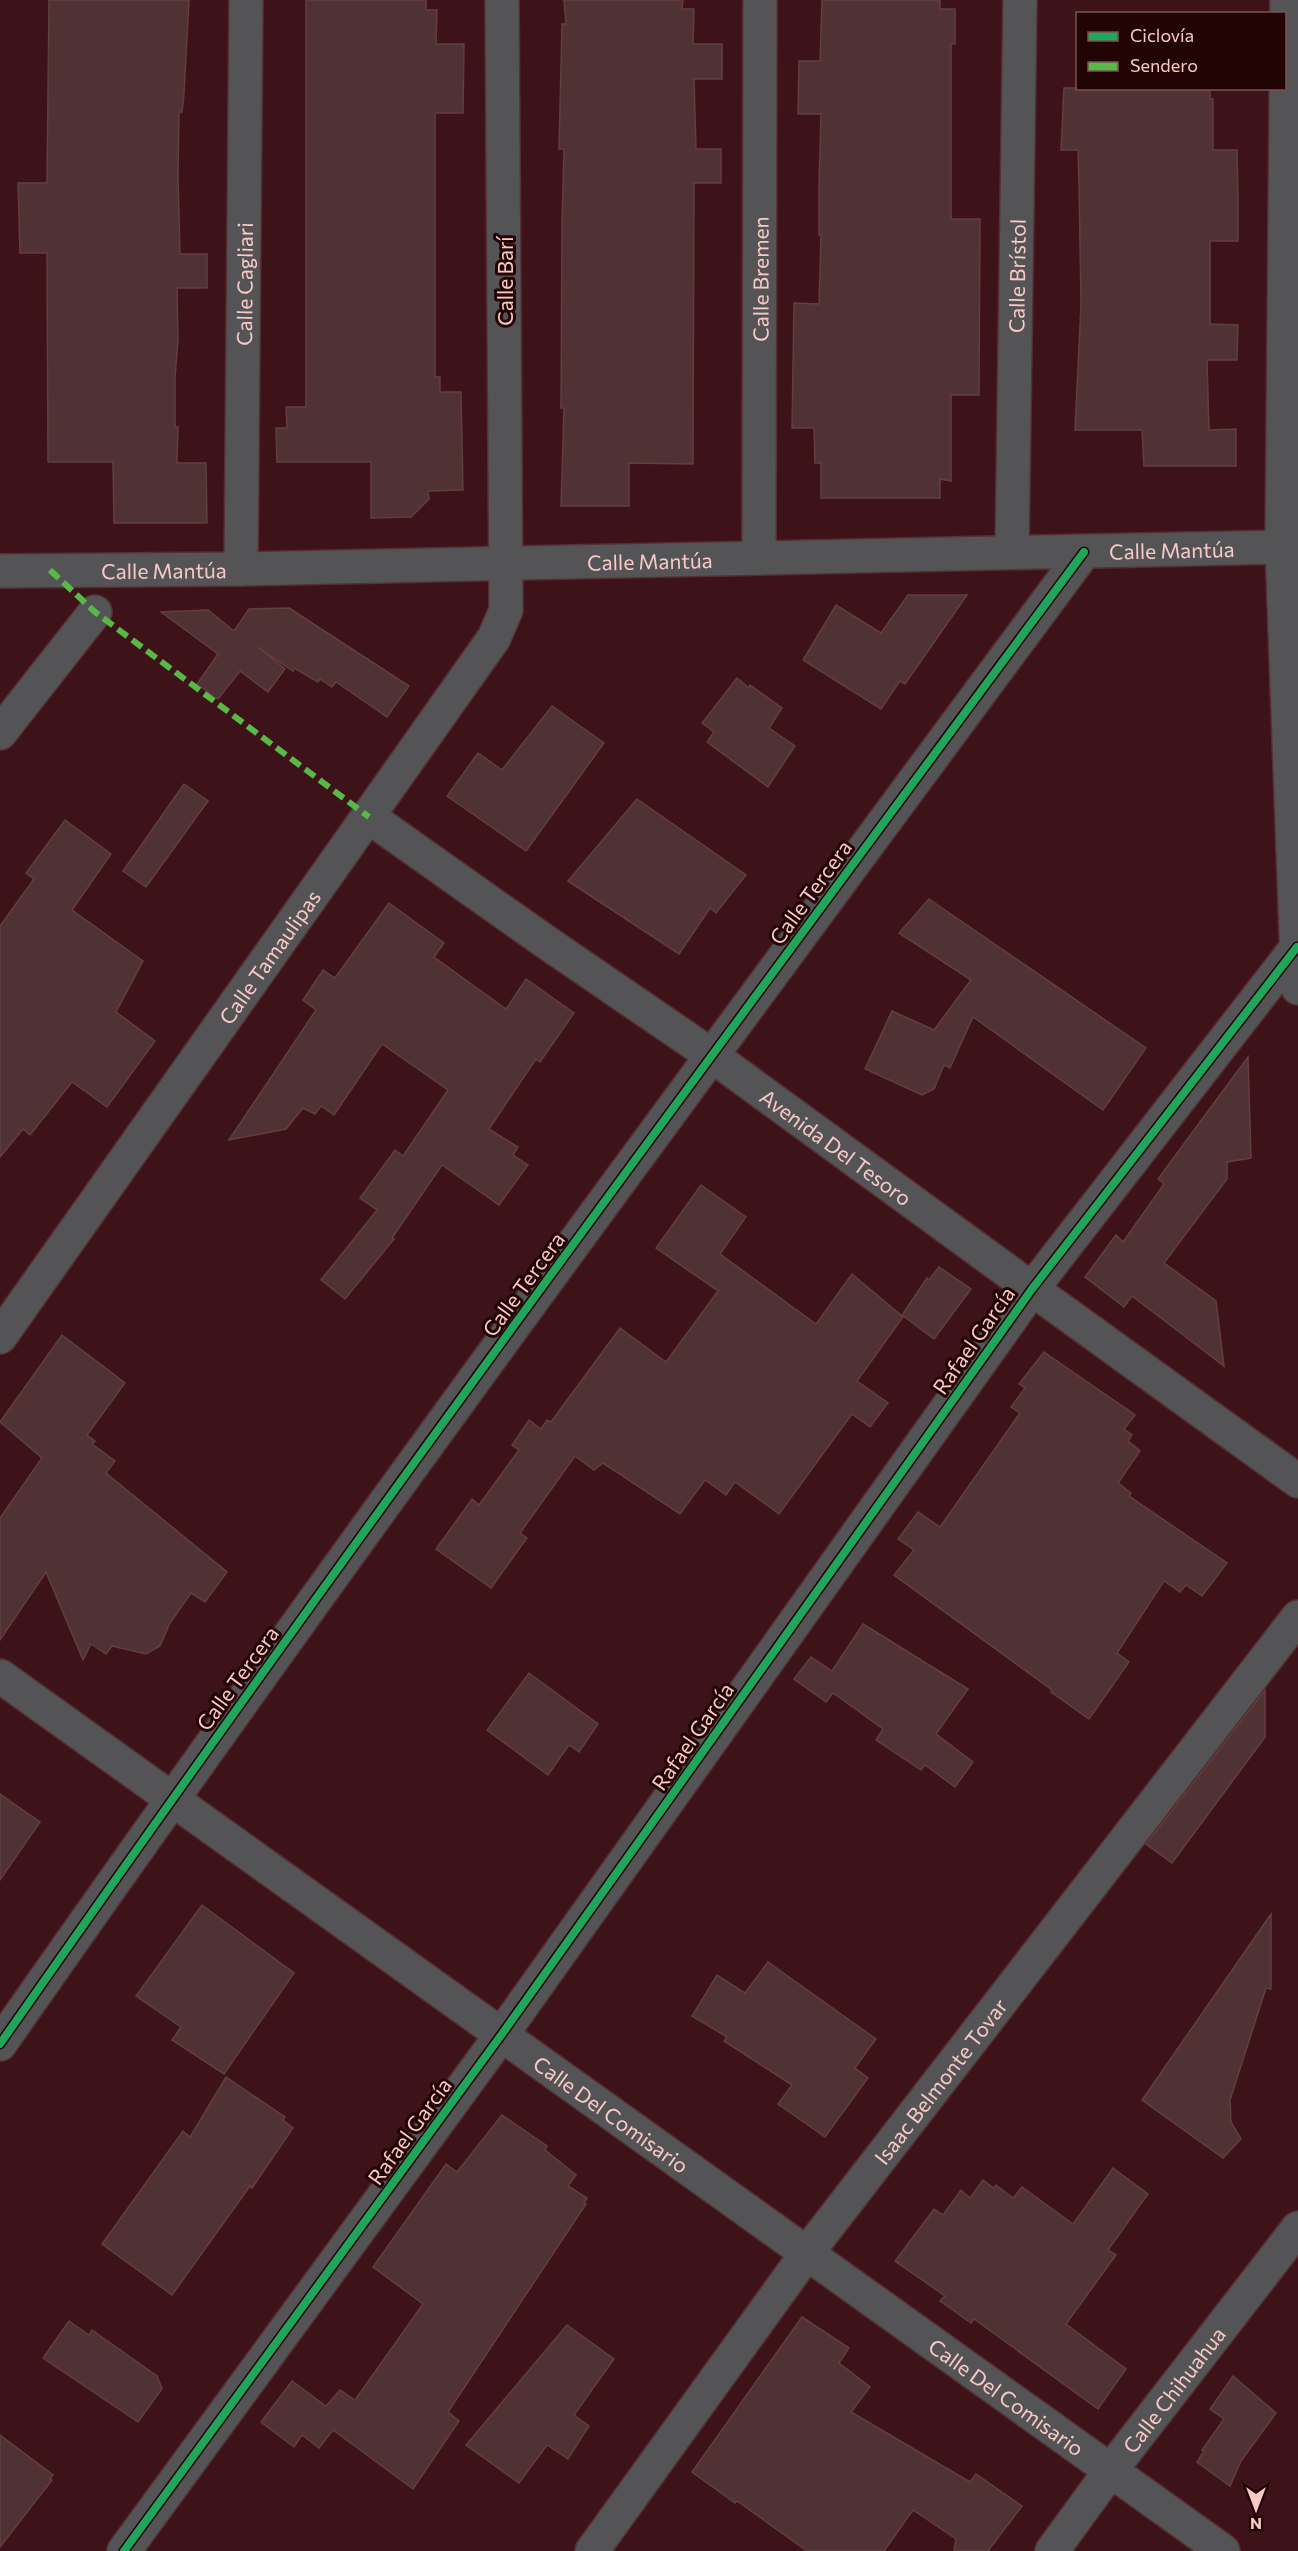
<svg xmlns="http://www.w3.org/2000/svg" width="1298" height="2551" font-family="Commissioner,sans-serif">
<rect width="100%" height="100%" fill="#3d1218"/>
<g fill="#503234" stroke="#623e41" stroke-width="1.5">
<path d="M 49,0 L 189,0 L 184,94 L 182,112 L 179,112 L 178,176 L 180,254 L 207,254 L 207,288 L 177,288 L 178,339 L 175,378 L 175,427 L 178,427 L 177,463 L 206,463 L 207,523 L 114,523 L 113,462 L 48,462 L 47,253 L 20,253 L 18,183 L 47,183 Z"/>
<path d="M 306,0 L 426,0 L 426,10 L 437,10 L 436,44 L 464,44 L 463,113 L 435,113 L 435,377 L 440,377 L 440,392 L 461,392 L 463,490 L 428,491 L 429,499 L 411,517 L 371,518 L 371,462 L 277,462 L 276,428 L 287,428 L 286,407 L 306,407 Z"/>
<path d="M 564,0 L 683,0 L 682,9 L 694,9 L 693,44 L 722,44 L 722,79 L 694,79 L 696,149 L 721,149 L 721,183 L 694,183 L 693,464 L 629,463 L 629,506 L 561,506 L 564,408 L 561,408 L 562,223 L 564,149 L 559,149 L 562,24 L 566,24 Z"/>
<path d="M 822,0 L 940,0 L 940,9 L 955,9 L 955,44 L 951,44 L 951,219 L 980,219 L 979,395 L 951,395 L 951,481 L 940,479 L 940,498 L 821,498 L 821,463 L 815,463 L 814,428 L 792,428 L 794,303 L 819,304 L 821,235 L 819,235 L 819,184 L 821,114 L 798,114 L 799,61 L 820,61 Z"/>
<path d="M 1064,88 L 1210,88 L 1210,99 L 1213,99 L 1213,150 L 1237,150 L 1238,198 L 1238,241 L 1210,241 L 1210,324 L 1238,325 L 1237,360 L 1207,360 L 1209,430 L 1236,429 L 1236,466 L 1144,466 L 1142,430 L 1075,430 L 1081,305 L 1079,184 L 1078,150 L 1061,150 Z"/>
<path d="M 908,595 L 967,595 L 905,684 L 900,681 L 881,709 L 803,660 L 836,605 L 881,633 Z"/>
<path d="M 289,608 L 409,686 L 387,717 L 336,682 L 332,687 L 320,679 L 318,682 L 294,668 L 293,671 L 258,647 L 285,669 L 268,692 L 240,671 L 218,699 L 197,684 L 218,654 L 161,612 L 208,610 L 234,631 L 249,609 Z"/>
<path d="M 737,678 L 749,688 L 750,685 L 782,708 L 769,728 L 795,746 L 768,787 L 707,742 L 714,732 L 702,723 Z"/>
<path d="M 552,706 L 604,743 L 526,851 L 447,796 L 478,753 L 502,770 Z"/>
<path d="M 184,784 L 208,801 L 146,887 L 123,871 Z"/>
<path d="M 637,799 L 746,875 L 716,913 L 710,908 L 679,954 L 568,881 Z"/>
<path d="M 65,820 L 111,854 L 72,910 L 143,961 L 116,1012 L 155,1041 L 107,1107 L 72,1082 L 30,1135 L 23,1129 L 0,1157 L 0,926 L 34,879 L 26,873 Z"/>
<path d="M 929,899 L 1146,1048 L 1103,1110 L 973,1017 L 950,1068 L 944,1065 L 934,1089 L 922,1095 L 865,1069 L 892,1011 L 934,1030 L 971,980 L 899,933 Z"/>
<path d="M 389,903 L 444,943 L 434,957 L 506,1009 L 526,979 L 574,1013 L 540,1062 L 536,1059 L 489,1129 L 518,1147 L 513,1155 L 528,1165 L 499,1205 L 442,1165 L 392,1238 L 394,1239 L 345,1299 L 321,1280 L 377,1210 L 360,1198 L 395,1150 L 403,1156 L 448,1090 L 382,1044 L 334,1115 L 321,1106 L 315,1114 L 303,1108 L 286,1129 L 229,1140 L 316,1010 L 303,1000 L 323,970 L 335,978 Z"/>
<path d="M 1248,1057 L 1251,1158 L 1227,1162 L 1227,1179 L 1164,1263 L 1216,1301 L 1224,1366 L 1132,1296 L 1124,1307 L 1085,1277 L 1116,1235 L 1123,1242 L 1164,1184 L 1158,1179 Z"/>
<path d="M 701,1185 L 746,1217 L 720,1254 L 816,1324 L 852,1274 L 903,1317 L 857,1381 L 888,1403 L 870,1427 L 852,1414 L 779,1514 L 735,1482 L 726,1495 L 705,1480 L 680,1514 L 603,1463 L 594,1470 L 575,1456 L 520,1533 L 527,1538 L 491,1588 L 436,1549 L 472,1499 L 479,1505 L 519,1450 L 512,1445 L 529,1420 L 541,1429 L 547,1420 L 551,1422 L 620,1328 L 666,1362 L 718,1291 L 656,1248 Z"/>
<path d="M 939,1267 L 971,1289 L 934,1339 L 902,1315 L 927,1278 L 929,1280 Z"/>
<path d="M 62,1335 L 125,1383 L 87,1435 L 95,1441 L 92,1444 L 115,1461 L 106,1473 L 227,1572 L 205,1602 L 191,1593 L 170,1623 L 160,1646 L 146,1654 L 112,1646 L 106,1654 L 91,1644 L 83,1660 L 46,1572 L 0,1640 L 0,1518 L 42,1458 L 0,1422 Z"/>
<path d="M 1044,1352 L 1135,1415 L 1124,1429 L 1132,1435 L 1128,1441 L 1140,1451 L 1118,1483 L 1131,1493 L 1129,1496 L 1227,1563 L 1202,1596 L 1186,1585 L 1180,1592 L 1164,1581 L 1117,1653 L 1129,1662 L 1089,1719 L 1051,1692 L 1052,1690 L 894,1575 L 914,1550 L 898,1539 L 918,1512 L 940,1527 L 1020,1413 L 1011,1407 L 1025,1388 L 1019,1384 Z"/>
<path d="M 863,1624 L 968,1689 L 936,1734 L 973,1762 L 955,1787 L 925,1765 L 921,1770 L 876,1740 L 883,1729 L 833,1693 L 826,1702 L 794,1679 L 811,1657 L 832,1671 Z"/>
<path d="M 529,1673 L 598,1724 L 579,1752 L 569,1745 L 548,1775 L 487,1730 Z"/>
<path d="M 1265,1690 L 1265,1737 L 1172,1863 L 1146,1844 Z"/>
<path d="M 0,1794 L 40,1822 L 0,1880 Z"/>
<path d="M 202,1905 L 294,1973 L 224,2074 L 172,2040 L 181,2027 L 136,1996 Z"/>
<path d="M 1271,1914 L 1271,1989 L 1266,1988 L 1230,2100 L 1231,2122 L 1241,2139 L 1223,2158 L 1142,2100 Z"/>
<path d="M 768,1962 L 876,2039 L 855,2068 L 868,2078 L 825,2137 L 778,2104 L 792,2085 L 724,2041 L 727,2037 L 692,2016 L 717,1975 L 745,1993 Z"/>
<path d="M 226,2077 L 285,2117 L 283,2120 L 293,2128 L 252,2188 L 250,2186 L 172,2295 L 102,2244 L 183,2131 L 190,2137 Z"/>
<path d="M 502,2115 L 547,2146 L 545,2150 L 576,2175 L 568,2186 L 587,2198 L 584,2203 L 586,2204 L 448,2412 L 459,2421 L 413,2489 L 333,2430 L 319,2448 L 302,2435 L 294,2447 L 261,2422 L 292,2381 L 326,2406 L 340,2390 L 355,2400 L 423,2304 L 373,2267 L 446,2164 L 457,2172 Z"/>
<path d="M 1113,2168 L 1148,2194 L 1108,2250 L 1116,2255 L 1066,2324 L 1126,2369 L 1098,2409 L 974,2319 L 971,2323 L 940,2301 L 945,2296 L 895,2261 L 934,2209 L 943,2215 L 961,2190 L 970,2198 L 983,2180 L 994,2188 L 996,2185 L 1013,2198 L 1022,2187 L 1073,2224 Z"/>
<path d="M 802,2317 L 849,2348 L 839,2363 L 870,2387 L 851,2412 L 970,2482 L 976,2474 L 1022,2506 L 988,2551 L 954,2551 L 956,2539 L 913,2510 L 884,2551 L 807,2551 L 737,2501 L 735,2503 L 692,2472 Z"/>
<path d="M 69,2321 L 89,2335 L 92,2330 L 157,2376 L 162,2389 L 138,2422 L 43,2358 Z"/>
<path d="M 567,2325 L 614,2359 L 574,2415 L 589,2426 L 568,2459 L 547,2445 L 519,2483 L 466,2445 Z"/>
<path d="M 1233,2376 L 1276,2413 L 1241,2461 L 1230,2486 L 1197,2462 L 1204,2451 L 1202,2450 L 1224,2419 L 1210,2409 Z"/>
<path d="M 0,2435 L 53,2475 L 50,2479 L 52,2480 L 0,2547 Z"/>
</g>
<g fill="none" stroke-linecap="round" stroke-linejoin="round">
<g stroke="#542f33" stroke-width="36">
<g id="minor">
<path id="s1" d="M 1012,552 L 1020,0"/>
<path id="s2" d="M 759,558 L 760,0"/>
<path id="s3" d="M 241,569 L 246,0"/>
<path d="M 0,733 L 95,612"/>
<path id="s4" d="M 369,817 L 543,940 L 711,1055 L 1032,1289 L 1298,1481"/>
<path id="s5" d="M 0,1337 L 494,638 L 506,610 L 502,0"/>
<path id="s6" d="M 0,1676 L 1223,2551"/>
<path d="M 0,2044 C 352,1540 718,1046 1084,552"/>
<path d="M 124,2551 L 502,2034 L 1032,1289 L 1297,947"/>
<path id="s7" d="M 592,2551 L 807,2253 L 1298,1617"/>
<path id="s8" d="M 1052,2551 L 1111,2470 L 1298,2228"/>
</g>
</g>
<g stroke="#542f33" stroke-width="36">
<g id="tertiary">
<path d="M 1287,0 L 1282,547 L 1298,988"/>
<path id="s9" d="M 0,571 L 241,569 L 1282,547"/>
</g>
</g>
<use href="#minor" stroke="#545456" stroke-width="33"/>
<use href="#tertiary" stroke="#545456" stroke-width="33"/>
<path stroke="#58b947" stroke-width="6" stroke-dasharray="12 6" stroke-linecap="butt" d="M 50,570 L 95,612 L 369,817"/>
<g stroke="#220405" stroke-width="11">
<g id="cycleway">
<path d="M 0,2044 C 352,1540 718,1046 1084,552"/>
<path d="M 124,2551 L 502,2034 L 1032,1289 L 1297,947"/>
</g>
</g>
<use href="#cycleway" stroke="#20a55d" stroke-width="8"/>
</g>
<g text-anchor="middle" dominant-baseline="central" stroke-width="6" stroke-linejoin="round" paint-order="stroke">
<g font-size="21" fill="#f8c9c6" stroke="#220405">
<text stroke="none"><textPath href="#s1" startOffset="276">Calle Brístol</textPath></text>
<text stroke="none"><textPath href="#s2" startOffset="279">Calle Bremen</textPath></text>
<text transform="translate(504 281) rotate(-90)">Calle Barí</text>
<text stroke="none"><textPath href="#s3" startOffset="285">Calle Cagliari</textPath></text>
<text stroke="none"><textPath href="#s9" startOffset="1172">Calle Mantúa</textPath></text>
<text stroke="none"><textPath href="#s9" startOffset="650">Calle Mantúa</textPath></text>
<text stroke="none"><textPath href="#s9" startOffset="164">Calle Mantúa</textPath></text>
<text transform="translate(810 892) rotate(-54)">Calle Tercera</text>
<text stroke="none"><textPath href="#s5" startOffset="466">Calle Tamaulipas</textPath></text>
<text stroke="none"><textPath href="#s4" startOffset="572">Avenida Del Tesoro</textPath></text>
<text transform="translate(523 1284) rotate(-54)">Calle Tercera</text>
<text transform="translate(973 1340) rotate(-55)">Rafael García</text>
<text transform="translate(237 1678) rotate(-54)">Calle Tercera</text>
<text transform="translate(692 1736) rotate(-55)">Rafael García</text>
<text stroke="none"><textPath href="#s7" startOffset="585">Isaac Belmonte Tovar</textPath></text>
<text stroke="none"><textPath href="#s6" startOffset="752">Calle Del Comisario</textPath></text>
<text transform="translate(409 2131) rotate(-54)">Rafael García</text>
<text stroke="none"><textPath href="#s8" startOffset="202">Calle Chihuahua</textPath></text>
<text stroke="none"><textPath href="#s6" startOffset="1238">Calle Del Comisario</textPath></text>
</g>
</g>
<rect x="1076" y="12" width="210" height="78" fill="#220405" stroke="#785352" stroke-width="1.5"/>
<rect x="1088" y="32" width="30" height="9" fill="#20a55d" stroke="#785352" stroke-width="1.5"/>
<text x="1130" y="42" font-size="18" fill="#f8c9c6">Ciclovía</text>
<rect x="1088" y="62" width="30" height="9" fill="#58b947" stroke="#785352" stroke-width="1.5"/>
<text x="1130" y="72" font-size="18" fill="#f8c9c6">Sendero</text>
<g transform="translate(1256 2509) rotate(180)" stroke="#220405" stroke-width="4.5" paint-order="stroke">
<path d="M0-4.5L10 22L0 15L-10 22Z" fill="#f8c9c6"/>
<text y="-9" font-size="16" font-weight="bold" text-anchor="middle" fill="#f8c9c6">N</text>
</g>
</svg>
